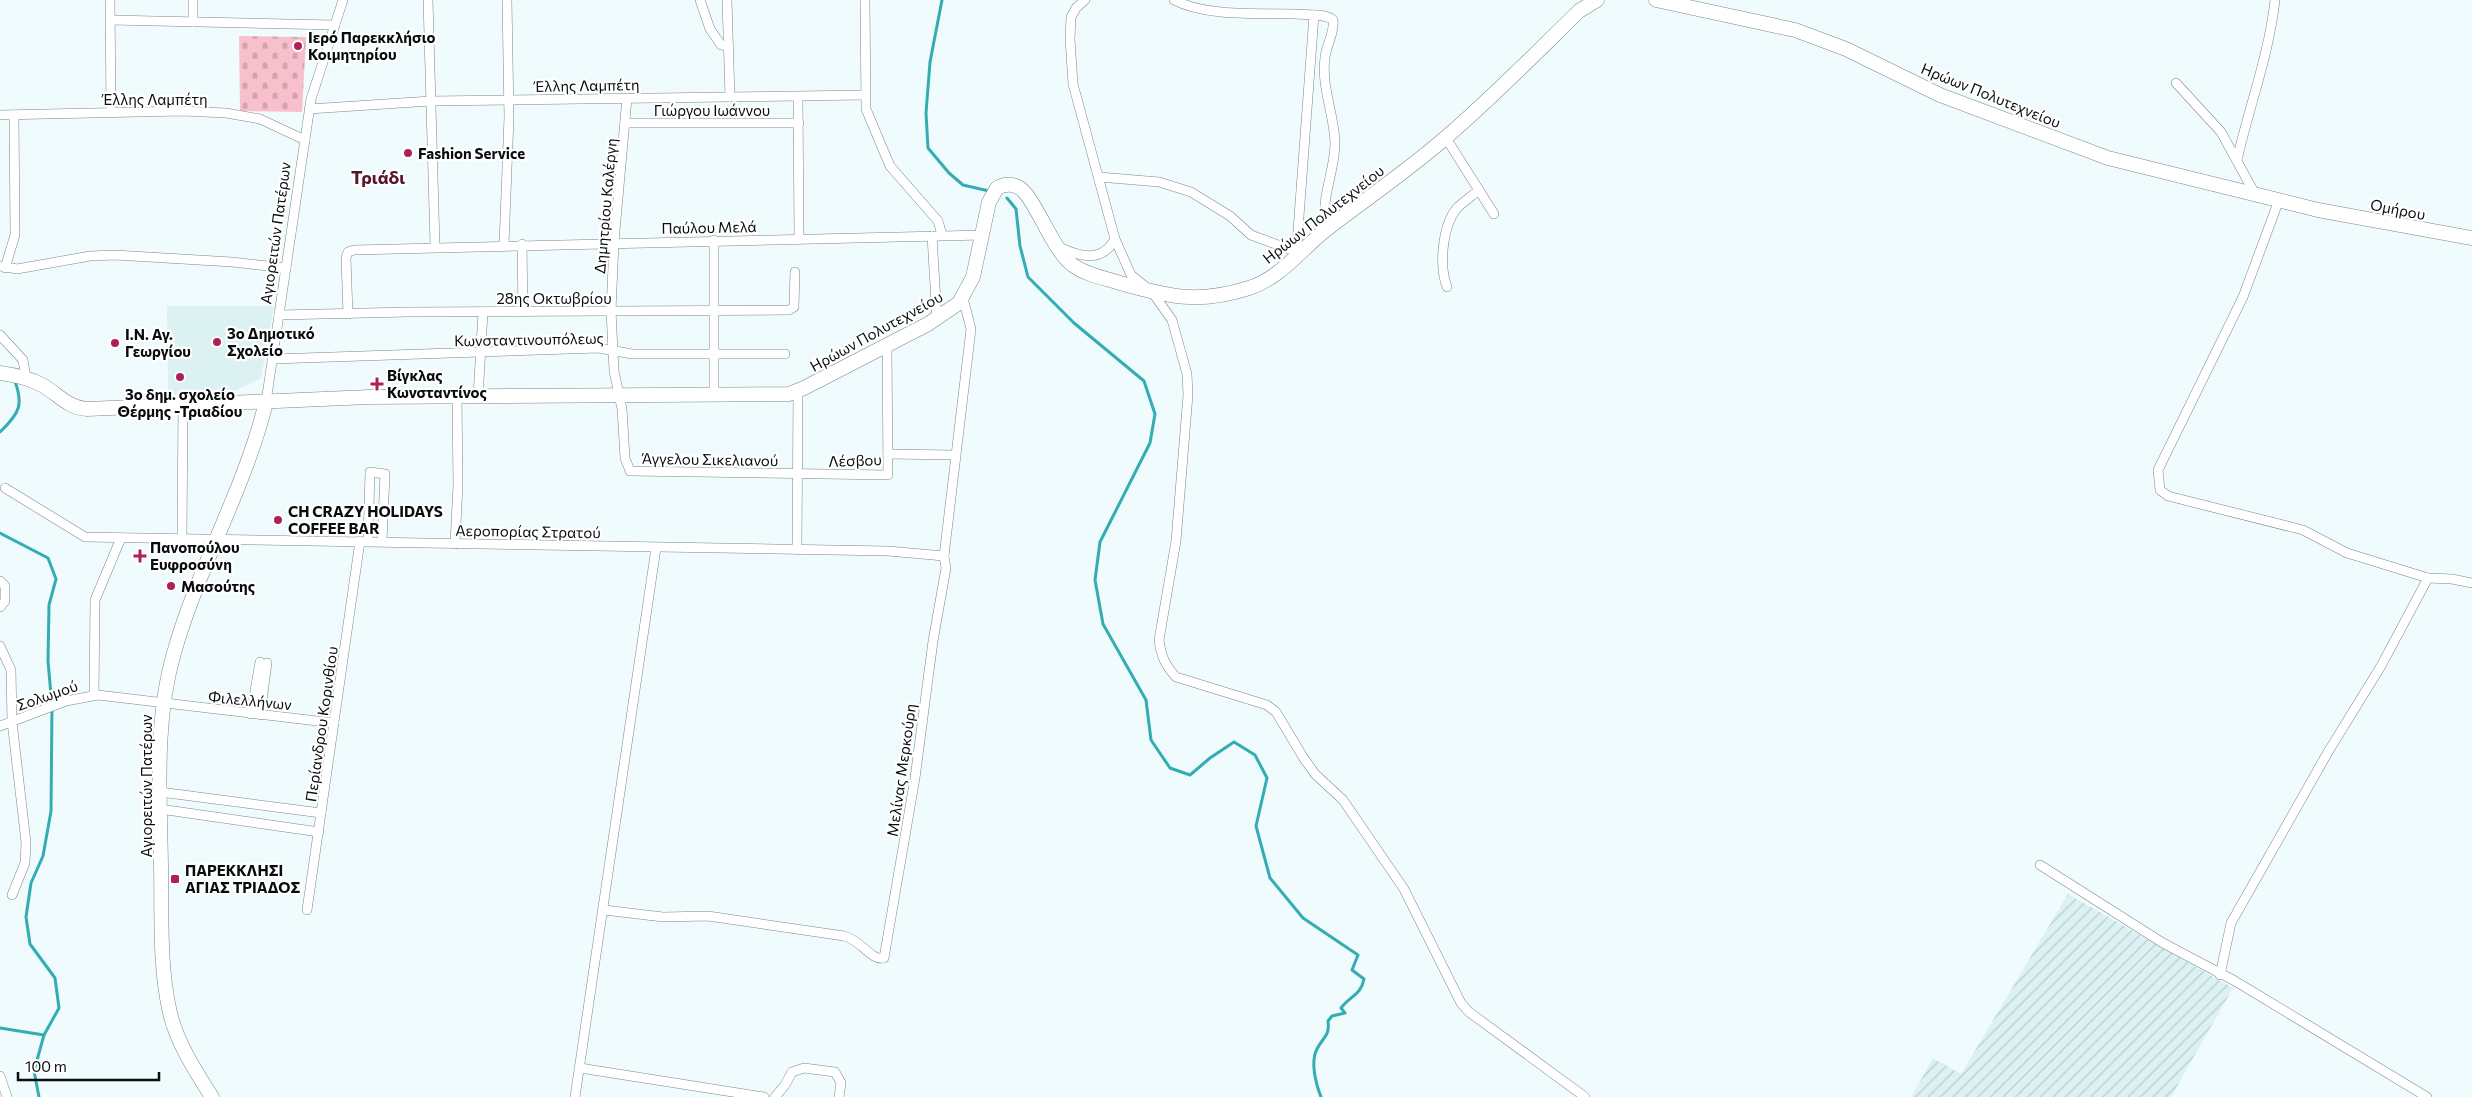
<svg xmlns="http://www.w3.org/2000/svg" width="2472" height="1097" font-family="Commissioner,sans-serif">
<defs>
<pattern id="industrial-furrows" width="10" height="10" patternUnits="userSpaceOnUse" patternTransform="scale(1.25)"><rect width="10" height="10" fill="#dcf1f2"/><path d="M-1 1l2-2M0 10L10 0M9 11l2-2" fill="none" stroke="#bbcdce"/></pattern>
<pattern id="cemetery-stones" width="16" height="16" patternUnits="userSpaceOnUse" patternTransform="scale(1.25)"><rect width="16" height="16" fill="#f8c0cc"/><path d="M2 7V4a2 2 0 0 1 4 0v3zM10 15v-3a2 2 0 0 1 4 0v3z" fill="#d3a4ae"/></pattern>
</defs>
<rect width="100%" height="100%" fill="#effbfc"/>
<path fill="#dcf1f2" d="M 167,306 L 274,306 L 261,378 L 234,391 L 168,395 Z"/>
<path fill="url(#industrial-furrows)" d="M 2068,894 L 2233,988 L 2171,1097 L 1911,1097 L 1933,1058 L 1961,1074 Z"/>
<path fill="url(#cemetery-stones)" d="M 239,36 L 306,37 L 302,112 L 240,111 Z"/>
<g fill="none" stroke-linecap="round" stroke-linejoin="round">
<g stroke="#33adb3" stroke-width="3">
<path d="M 942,0 L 930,62 L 926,113 L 928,148 L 949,173 L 963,185 L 989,191"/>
<path d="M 1007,198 L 1016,209 L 1020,246 L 1028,277 L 1074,323 L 1144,381 L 1155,414 L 1150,443 L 1100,542 L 1095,580 L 1103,624 L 1146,700 L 1151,740 L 1170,768 L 1190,775 L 1210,758 L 1234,742 L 1255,755 L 1267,778 L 1256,826 L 1270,878 L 1303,918 L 1358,955 L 1352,970 L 1364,979 C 1361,995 1350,996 1341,1008 L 1345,1013 L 1332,1016 L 1328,1021 C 1330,1036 1323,1037 1317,1049 C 1310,1062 1316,1084 1321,1097"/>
<path d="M 0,432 C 20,413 24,404 14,379"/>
<path d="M 0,533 L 48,558 L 56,579 L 49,605 L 48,661 L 52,706 L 51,811 L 43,856 L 31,883 L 26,917 L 30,944 L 55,978 L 59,1008 L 44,1035 L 34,1071 L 39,1097"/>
<path d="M 0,1028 L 44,1035"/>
</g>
<g stroke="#7c8788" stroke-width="10">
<g id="street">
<path d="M 110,0 L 111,113"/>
<path d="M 193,0 L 193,22"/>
<path d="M 428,0 L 435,246"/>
<path d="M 700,0 L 710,29 L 721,45 L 728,46"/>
<path d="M 727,0 L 730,97"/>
<path d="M 865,0 L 866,109 L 890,166 L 938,221 L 942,235"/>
<path d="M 1174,0 C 1207,17 1259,13 1296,14 C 1307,15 1325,13 1333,20 C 1335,33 1326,45 1325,58 C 1321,86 1334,114 1335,142 C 1335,174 1320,195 1326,230"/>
<path d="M 111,20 L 335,25"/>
<path d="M 2176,83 L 2221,132 L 2255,194"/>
<path d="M 798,97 L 799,239"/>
<path d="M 627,98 L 614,242 L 611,311 L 614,371 L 622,409 L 625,458 L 630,471 L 888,475 L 887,345"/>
<path d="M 309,109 L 431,101 L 865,95"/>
<path d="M 0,115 L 183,111 L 226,113 L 260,119 L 305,140"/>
<path d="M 625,123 L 799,123"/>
<path d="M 1446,138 L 1494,214"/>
<path d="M 2237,160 C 2249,107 2269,55 2275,0"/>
<path d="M 1099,177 L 1159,182 L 1191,192 L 1230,216 L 1251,235 L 1297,252 L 1302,250"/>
<path d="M 2279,200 L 2243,297 L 2158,470 L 2160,490 L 2168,496 L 2303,530 L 2347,553 L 2428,578"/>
<path d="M 932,236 L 937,319"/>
<path d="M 1115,239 L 1131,275 L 1152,292 L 1172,320 L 1187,374 L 1188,395 L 1176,541 L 1159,640 C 1161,656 1165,665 1176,677 L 1267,705 L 1276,712 L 1303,757 L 1315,774 L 1343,800 L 1404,889 L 1461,1003 L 1469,1012 L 1585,1097"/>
<path d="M 522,244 L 523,312"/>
<path d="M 504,245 L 509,117 L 507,0"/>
<path d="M 1059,247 C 1081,257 1102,263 1115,239 L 1073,84 L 1070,39 L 1071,17 L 1076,8 L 1085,0"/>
<path d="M 1296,257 L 1314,15"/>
<path d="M 0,266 L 17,269 L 90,256 L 115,255 L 232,262 L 286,268"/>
<path d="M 5,268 L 15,235 L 14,115"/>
<path d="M 1447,287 C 1439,266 1442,226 1457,208 C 1463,202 1472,196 1479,190"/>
<path d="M 348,314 L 346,258 L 348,252 L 354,250 L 983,235"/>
<path d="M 279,315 L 408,312 L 789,310 L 794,307 L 795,272"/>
<path d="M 0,335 L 23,360 L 26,378"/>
<path d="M 273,359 L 599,348 L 632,354 L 785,354"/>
<path d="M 714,394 L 714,240"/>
<path d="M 478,397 L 483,312"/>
<path d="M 266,402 L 311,99 L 343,0"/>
<path d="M 888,454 L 955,455"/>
<path d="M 5,488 L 85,537 L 888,551 L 944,556"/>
<path d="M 182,538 L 183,403"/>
<path d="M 368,541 L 370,472 L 385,474 L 382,541"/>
<path d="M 455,544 L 458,485 L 457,397"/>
<path d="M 797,550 L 798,391"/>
<path d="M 0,581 L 5,586 L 5,601 L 0,607"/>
<path d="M 0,646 L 11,670 L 12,722 L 26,842 L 25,863 L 12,895"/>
<path d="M 94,695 L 95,600 L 121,538"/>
<path d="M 251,714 L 260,662"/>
<path d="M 260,715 L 267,663"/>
<path d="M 0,726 L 66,701 L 98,695 L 334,723"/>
<path d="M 160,792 L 321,813"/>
<path d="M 160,809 L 319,832"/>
<path d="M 2040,865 L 2163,943 L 2235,981 L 2427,1097"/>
<path d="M 307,910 L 360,541"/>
<path d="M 604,910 L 663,917 L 708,916 L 844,936 C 861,940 871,961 884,958 L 915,778 L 933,641 L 946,568 L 944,556 L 971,329 L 963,298"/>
<path d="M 2220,975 L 2231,923 L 2328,752 L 2381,666 L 2428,578 L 2452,579 L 2472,583"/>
<path d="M 580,1068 L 764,1097"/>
<path d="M 0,1076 L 7,1097"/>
<path d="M 575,1097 L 656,548"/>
<path d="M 775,1097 L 785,1085 L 792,1072 L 804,1068 L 835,1072 L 841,1083 L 839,1097"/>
</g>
</g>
<g stroke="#7c8788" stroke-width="15">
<g id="secondary">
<path d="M 1656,0 L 1795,30 L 1846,49 L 1940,95 L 2108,158 L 2318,210 L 2472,238"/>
<path d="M 0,373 C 15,375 29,378 42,385 C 58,394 68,408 87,409 L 369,397 L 789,394 L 804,388 L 928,324 L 959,303 L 973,277 L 989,202 L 997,188 C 1008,182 1018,184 1026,194 C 1041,213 1055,253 1074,266 C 1087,275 1104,278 1120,283 C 1169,297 1199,304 1249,288 C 1281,278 1302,248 1327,229 C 1366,199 1407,171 1444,139 C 1491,99 1535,54 1579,11 L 1597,0"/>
<path d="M 212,1097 C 196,1072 177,1043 170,1013 C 159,965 162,915 161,866 C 160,795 154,722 174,653 C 198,567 245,489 266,402"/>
</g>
</g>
<use href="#street" stroke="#fff" stroke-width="9"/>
<use href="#secondary" stroke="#fff" stroke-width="14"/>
</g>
<g fill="#af2056" stroke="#fff" stroke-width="2">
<circle cx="298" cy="46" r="5"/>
<circle cx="408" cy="153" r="5"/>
<circle cx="217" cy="342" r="5"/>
<circle cx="115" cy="343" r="5"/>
<circle cx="180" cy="377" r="5"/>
<path d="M374.5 376.5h5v5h5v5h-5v5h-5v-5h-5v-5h5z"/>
<circle cx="278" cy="520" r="5"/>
<path d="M137.5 548.5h5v5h5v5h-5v5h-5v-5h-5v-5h5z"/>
<circle cx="171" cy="586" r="5"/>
<rect x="170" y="874" width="10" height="10" rx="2.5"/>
</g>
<g text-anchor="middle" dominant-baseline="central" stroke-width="4.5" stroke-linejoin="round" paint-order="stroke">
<g font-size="15" font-weight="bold" fill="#090c0d" stroke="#fff" text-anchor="start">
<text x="308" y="37">Ιερό Παρεκκλήσιο<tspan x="308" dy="17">Κοιμητηρίου</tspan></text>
<text x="418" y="153">Fashion Service</text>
<text x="227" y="333">3ο Δημοτικό<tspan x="227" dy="17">Σχολείο</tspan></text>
<text x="125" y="334">Ι.Ν. Αγ.<tspan x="125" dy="17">Γεωργίου</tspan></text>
<text x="387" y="375">Βίγκλας<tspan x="387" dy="17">Κωνσταντίνος</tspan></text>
<text x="180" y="394" text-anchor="middle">3ο δημ. σχολείο<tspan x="180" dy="17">Θέρμης -Τριαδίου</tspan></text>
<text x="288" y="511">CH CRAZY HOLIDAYS<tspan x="288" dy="17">COFFEE BAR</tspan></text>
<text x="150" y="547">Πανοπούλου<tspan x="150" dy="17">Ευφροσύνη</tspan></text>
<text x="181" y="586">Μασούτης</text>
<text x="185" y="870">ΠΑΡΕΚΚΛΗΣΙ<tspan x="185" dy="17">ΑΓΙΑΣ ΤΡΙΑΔΟΣ</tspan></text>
</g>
<g font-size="15" fill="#090c0d" stroke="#fff">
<text transform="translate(587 85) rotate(-1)">Έλλης Λαμπέτη</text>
<text transform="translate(1991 95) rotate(22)">Ηρώων Πολυτεχνείου</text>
<text x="155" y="99">Έλλης Λαμπέτη</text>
<text x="712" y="110">Γιώργου Ιωάννου</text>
<text transform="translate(605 206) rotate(-85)">Δημητρίου Καλέργη</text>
<text transform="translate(2398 209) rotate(11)">Ομήρου</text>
<text transform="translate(1323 214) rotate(-38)">Ηρώων Πολυτεχνείου</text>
<text transform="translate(709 227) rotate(-1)">Παύλου Μελά</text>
<text transform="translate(275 233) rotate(-82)">Αγιορειτών Πατέρων</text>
<text x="554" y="298">28ης Οκτωβρίου</text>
<text transform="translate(876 331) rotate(-29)">Ηρώων Πολυτεχνείου</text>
<text transform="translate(529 339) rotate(-1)">Κωνσταντινουπόλεως</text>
<text transform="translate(710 459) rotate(1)">Άγγελου Σικελιανού</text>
<text transform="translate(855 460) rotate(-2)">Λέσβου</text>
<text transform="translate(528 531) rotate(1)">Αεροπορίας Στρατού</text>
<text transform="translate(47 695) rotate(-19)">Σολωμού</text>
<text transform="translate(250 700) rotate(6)">Φιλελλήνων</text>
<text transform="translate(321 724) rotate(-82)">Περίανδρου Κορινθίου</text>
<text transform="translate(901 770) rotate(-82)">Μελίνας Μερκούρη</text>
<text transform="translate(146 786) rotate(-90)">Αγιορειτών Πατέρων</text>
</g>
<g font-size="18" font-weight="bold" fill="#57142a" stroke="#fff">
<text x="378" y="177">Τριάδι</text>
</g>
</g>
<path d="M18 1072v8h141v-8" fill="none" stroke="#090c0d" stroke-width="2.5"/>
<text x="25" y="1072" font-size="15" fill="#090c0d" stroke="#ffffff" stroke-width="4" paint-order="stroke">100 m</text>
</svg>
